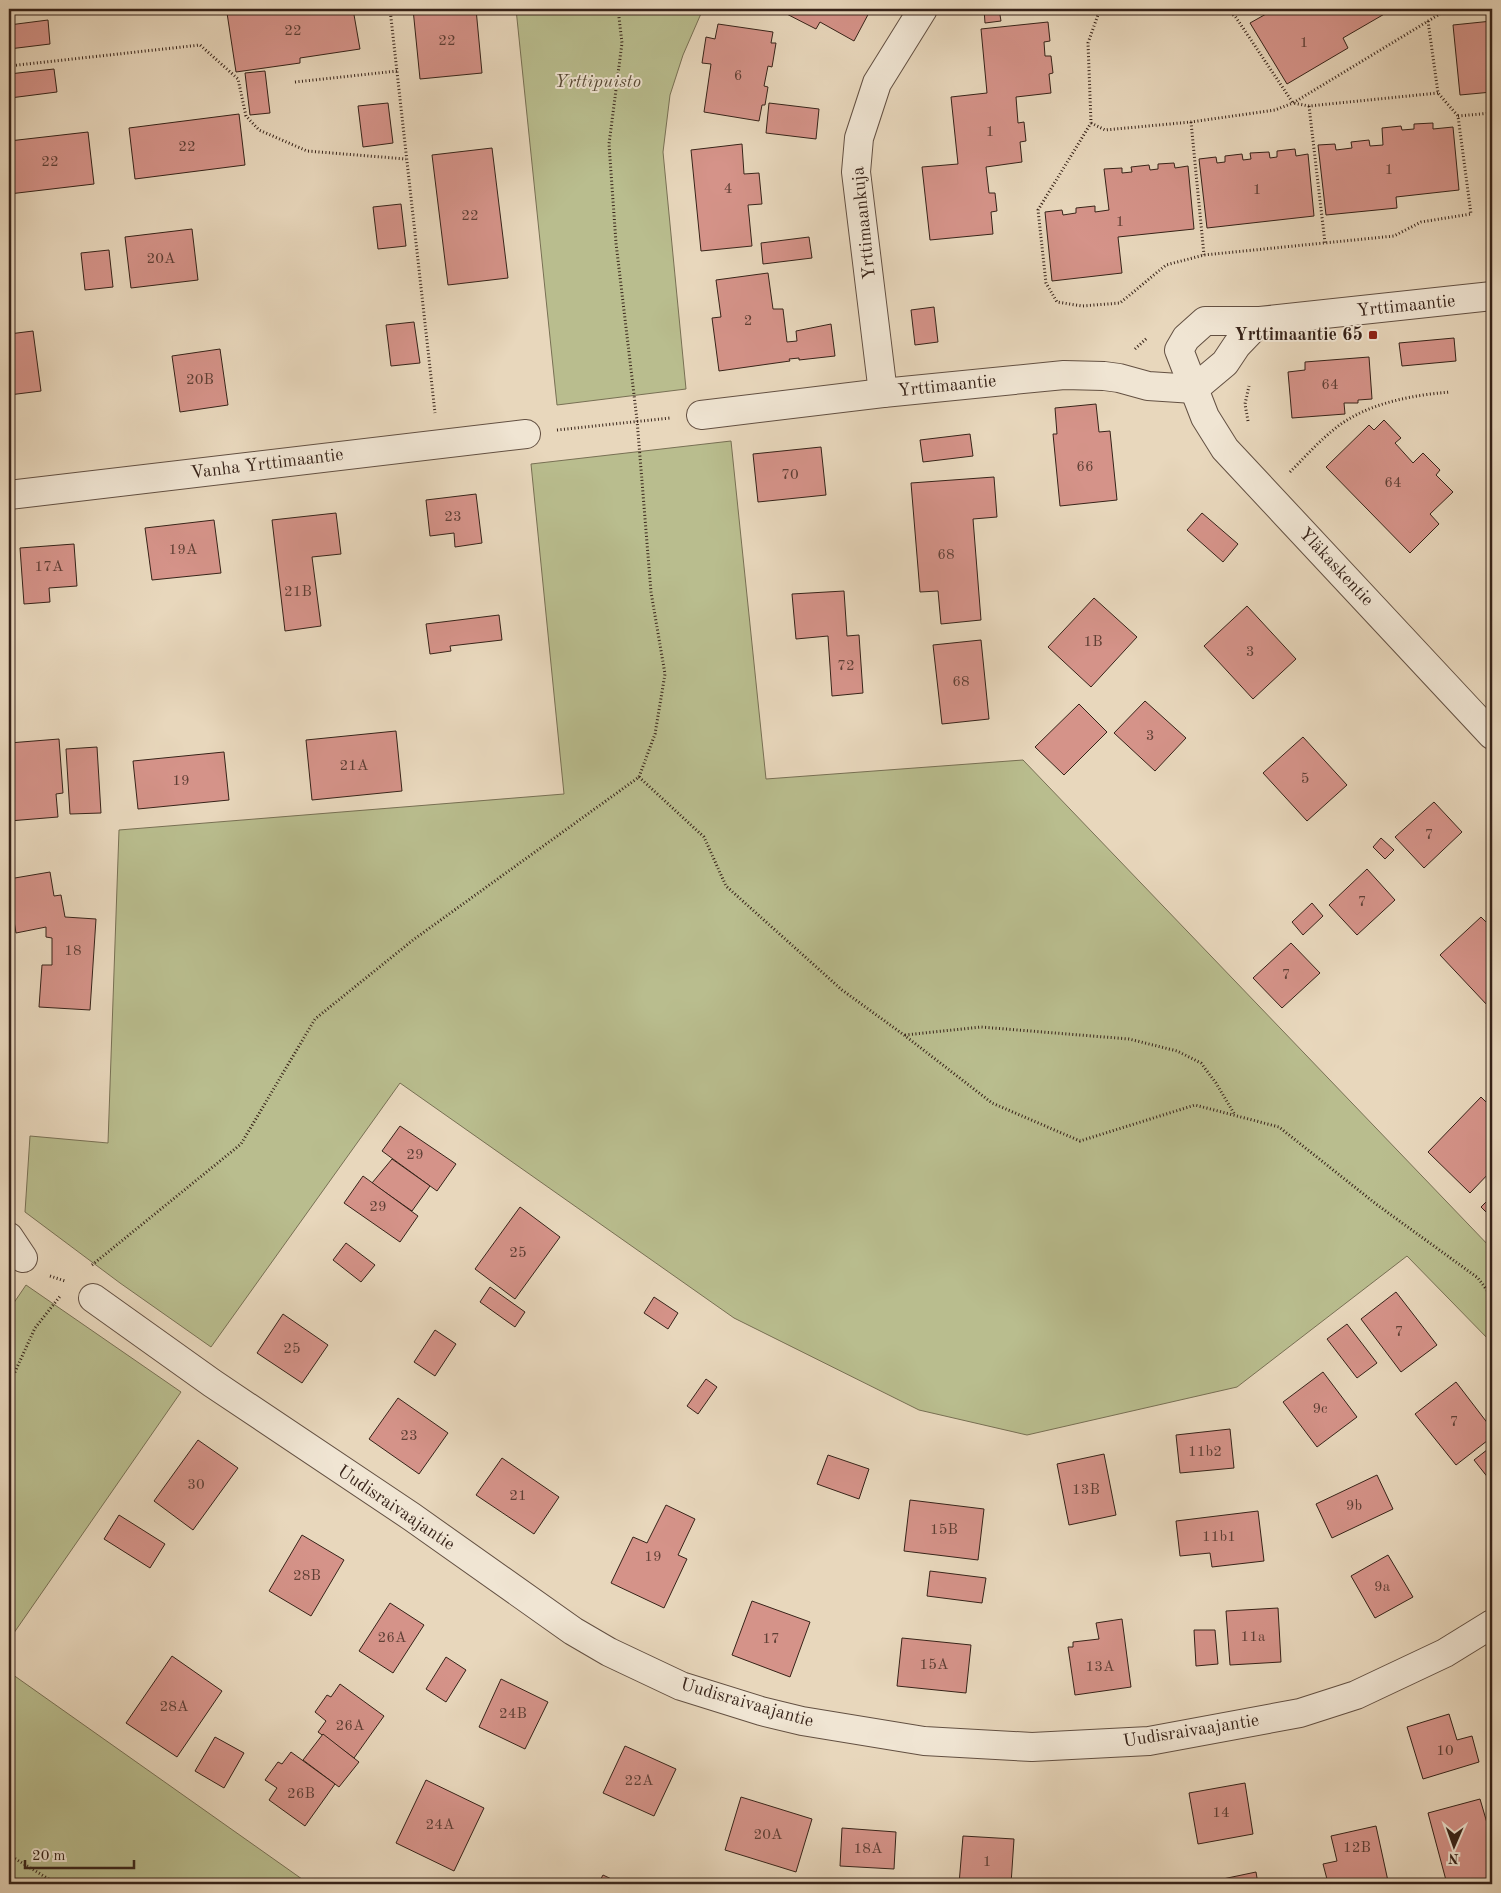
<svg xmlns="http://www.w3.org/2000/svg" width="1501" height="1893" font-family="'Old Standard TT',serif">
<rect width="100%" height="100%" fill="#e8d7bc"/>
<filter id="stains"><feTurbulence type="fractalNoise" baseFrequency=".004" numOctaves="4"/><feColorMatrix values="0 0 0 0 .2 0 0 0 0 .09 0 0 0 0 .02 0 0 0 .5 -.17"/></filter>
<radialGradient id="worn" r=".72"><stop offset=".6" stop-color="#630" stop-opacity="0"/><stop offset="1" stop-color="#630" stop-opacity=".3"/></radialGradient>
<g fill="#b9bd8e" stroke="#787054">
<path d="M 516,9 L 703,9 L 683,55 L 670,95 L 663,152 L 686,389 L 557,405 Z"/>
<path d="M 731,441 L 766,779 L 1023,760 L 1492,1249 L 1492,1343 L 1407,1256 L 1237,1387 L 1027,1435 L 919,1410 L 734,1318 L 400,1083 L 211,1347 L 120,1283 L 25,1212 L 30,1136 L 108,1143 L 119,830 L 564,794 L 531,464 Z"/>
<path d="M 26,1285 L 181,1392 L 9,1640 L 9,1310 Z"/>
<path d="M 9,1672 L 309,1884 L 9,1884 Z"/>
</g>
<g fill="#d59389" stroke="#372319">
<path d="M 260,9 L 353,9 L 360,49 L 300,58 L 300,63 L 236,72 L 227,13 Z"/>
<path d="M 413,9 L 476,9 L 482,73 L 420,79 Z"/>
<path d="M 777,9 L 871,9 L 854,41 L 820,22 L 816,29 Z"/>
<path d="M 984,9 L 999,9 L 1001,21 L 985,23 Z"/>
<path d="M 1275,9 L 1393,9 L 1343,38 L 1348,48 L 1287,84 L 1250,23 Z"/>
<path d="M 48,20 L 50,44 L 9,49 L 9,25 Z"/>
<path d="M 1492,21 L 1492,92 L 1460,95 L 1453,25 Z"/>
<path d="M 1048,22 L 1050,41 L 1044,42 L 1045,56 L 1051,56 L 1053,73 L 1049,74 L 1051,93 L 1016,97 L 1018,123 L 1024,122 L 1026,141 L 1020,142 L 1022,162 L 986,167 L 989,193 L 995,193 L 997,211 L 991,212 L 993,234 L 930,240 L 922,167 L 958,164 L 951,97 L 987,93 L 981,29 Z"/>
<path d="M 718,24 L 773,32 L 771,43 L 776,43 L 772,67 L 768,66 L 764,86 L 768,87 L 765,105 L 762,105 L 759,121 L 704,112 L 711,64 L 702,63 L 706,37 L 715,39 Z"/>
<path d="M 54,69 L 57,92 L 10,98 L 9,74 Z"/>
<path d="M 265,71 L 270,113 L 250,115 L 245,73 Z"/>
<path d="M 388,103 L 393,143 L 363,147 L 358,106 Z"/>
<path d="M 769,103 L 819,109 L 816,139 L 766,133 Z"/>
<path d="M 239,114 L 245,165 L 135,179 L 129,128 Z"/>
<path d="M 1433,123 L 1433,129 L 1453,127 L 1459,190 L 1396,197 L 1397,208 L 1326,215 L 1318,145 L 1335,144 L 1336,150 L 1352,148 L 1351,142 L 1369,140 L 1370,146 L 1383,145 L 1382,128 L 1401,126 L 1402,130 L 1414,129 L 1414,124 Z"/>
<path d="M 88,132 L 94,184 L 9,194 L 9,141 Z"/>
<path d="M 742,144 L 744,174 L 759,173 L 762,204 L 748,205 L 752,246 L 701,251 L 691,150 Z"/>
<path d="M 492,148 L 508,278 L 448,285 L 432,155 Z"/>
<path d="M 1295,149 L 1296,156 L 1308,154 L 1314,216 L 1207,228 L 1199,159 L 1216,157 L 1217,163 L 1225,162 L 1225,156 L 1242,154 L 1243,160 L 1251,159 L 1250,153 L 1269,152 L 1270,158 L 1277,157 L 1277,151 Z"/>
<path d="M 1174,163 L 1175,168 L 1188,166 L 1194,229 L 1118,237 L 1122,273 L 1052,281 L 1045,212 L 1062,210 L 1063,215 L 1076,213 L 1076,208 L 1095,206 L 1095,212 L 1109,210 L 1104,169 L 1122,168 L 1122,173 L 1132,172 L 1131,167 L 1149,165 L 1150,170 L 1158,169 L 1158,164 Z"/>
<path d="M 401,204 L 406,246 L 378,249 L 373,207 Z"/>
<path d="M 192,229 L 198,280 L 131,288 L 125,237 Z"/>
<path d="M 809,237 L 812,258 L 763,264 L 761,243 Z"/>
<path d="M 109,250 L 113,287 L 85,290 L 81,253 Z"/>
<path d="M 768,273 L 773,309 L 783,309 L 787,342 L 797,341 L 796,331 L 831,324 L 835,356 L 799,360 L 799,358 L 789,359 L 790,361 L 719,371 L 712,318 L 721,317 L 716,280 Z"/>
<path d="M 934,307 L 938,342 L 915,345 L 911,310 Z"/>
<path d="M 414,322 L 420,363 L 391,366 L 386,325 Z"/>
<path d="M 33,331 L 41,391 L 9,395 L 9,334 Z"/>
<path d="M 1454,338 L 1456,361 L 1402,366 L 1399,343 Z"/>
<path d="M 220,349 L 228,405 L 180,412 L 172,356 Z"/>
<path d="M 1369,357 L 1372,399 L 1358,400 L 1358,403 L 1344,403 L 1345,414 L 1292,418 L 1288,372 L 1305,370 L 1305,362 Z"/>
<path d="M 1096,404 L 1099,432 L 1110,431 L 1117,500 L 1060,506 L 1053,434 L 1057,434 L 1055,408 Z"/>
<path d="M 1384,420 L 1401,438 L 1395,443 L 1413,463 L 1423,453 L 1440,470 L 1436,475 L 1453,492 L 1430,514 L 1439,524 L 1410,553 L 1326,467 L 1369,425 L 1374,430 Z"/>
<path d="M 970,434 L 973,456 L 923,462 L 920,440 Z"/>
<path d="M 821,447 L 826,495 L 758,502 L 753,454 Z"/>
<path d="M 994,477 L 997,517 L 973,519 L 981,620 L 941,624 L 938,591 L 920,592 L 911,483 Z"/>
<path d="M 476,494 L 482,543 L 455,547 L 454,533 L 430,536 L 426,500 Z"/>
<path d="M 336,513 L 341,554 L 312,557 L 321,626 L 285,631 L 272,520 Z"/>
<path d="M 1202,513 L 1238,544 L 1223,562 L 1187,530 Z"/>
<path d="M 214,520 L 221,573 L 152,580 L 145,528 Z"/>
<path d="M 74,544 L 77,586 L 49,588 L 50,602 L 24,604 L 20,548 Z"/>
<path d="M 844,591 L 847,636 L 859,635 L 863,693 L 832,696 L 828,636 L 796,639 L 792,594 Z"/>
<path d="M 1094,598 L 1137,637 L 1091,687 L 1048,647 Z"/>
<path d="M 1247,606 L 1296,659 L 1253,699 L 1204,646 Z"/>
<path d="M 499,615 L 502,640 L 450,646 L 451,651 L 430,654 L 426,624 Z"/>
<path d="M 981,640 L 989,719 L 942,724 L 933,645 Z"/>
<path d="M 1145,701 L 1186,738 L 1155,771 L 1114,733 Z"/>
<path d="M 1079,704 L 1107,732 L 1064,775 L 1035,747 Z"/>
<path d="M 396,731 L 402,791 L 312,800 L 306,740 Z"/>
<path d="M 1303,737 L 1347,785 L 1307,821 L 1263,773 Z"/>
<path d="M 59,739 L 63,793 L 56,794 L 58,817 L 9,821 L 9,743 Z"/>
<path d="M 97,747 L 101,813 L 70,814 L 66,749 Z"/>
<path d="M 224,752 L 229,800 L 138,809 L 133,761 Z"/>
<path d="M 1434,802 L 1462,832 L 1424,868 L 1395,837 Z"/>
<path d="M 1381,838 L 1394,850 L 1385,859 L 1373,847 Z"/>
<path d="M 1367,869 L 1395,900 L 1357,935 L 1329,905 Z"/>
<path d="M 50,872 L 54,896 L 61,895 L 65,917 L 96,919 L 90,1010 L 39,1007 L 42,965 L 52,965 L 52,938 L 46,937 L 46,927 L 16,933 L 9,891 L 9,879 Z"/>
<path d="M 1312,903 L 1323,916 L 1303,935 L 1292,922 Z"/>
<path d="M 1481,917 L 1492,928 L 1492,1002 L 1488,1006 L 1440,955 Z"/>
<path d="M 1291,943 L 1320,973 L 1282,1008 L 1253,978 Z"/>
<path d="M 1481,1097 L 1492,1108 L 1492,1170 L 1470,1193 L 1428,1152 Z"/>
<path d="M 400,1126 L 456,1164 L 437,1191 L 382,1151 Z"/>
<path d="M 392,1159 L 430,1186 L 412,1211 L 372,1183 Z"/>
<path d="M 363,1176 L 418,1216 L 400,1242 L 344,1203 Z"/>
<path d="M 1492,1196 L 1492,1218 L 1481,1207 Z"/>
<path d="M 520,1207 L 560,1237 L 515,1299 L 475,1269 Z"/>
<path d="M 346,1243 L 375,1265 L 361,1282 L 333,1260 Z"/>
<path d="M 490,1287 L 525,1312 L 515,1327 L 480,1302 Z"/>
<path d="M 1396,1292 L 1437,1345 L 1401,1372 L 1361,1319 Z"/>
<path d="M 654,1297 L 678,1313 L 668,1329 L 644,1313 Z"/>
<path d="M 283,1314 L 328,1345 L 302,1383 L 257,1353 Z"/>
<path d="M 1347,1324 L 1377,1363 L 1357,1378 L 1327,1339 Z"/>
<path d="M 435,1330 L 456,1344 L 435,1376 L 414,1362 Z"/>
<path d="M 1323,1372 L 1357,1417 L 1317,1447 L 1283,1402 Z"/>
<path d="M 706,1379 L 717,1387 L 698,1414 L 687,1406 Z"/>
<path d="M 1456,1382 L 1492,1429 L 1492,1437 L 1456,1465 L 1415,1414 Z"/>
<path d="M 398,1398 L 448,1433 L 419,1474 L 369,1439 Z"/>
<path d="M 1230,1429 L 1234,1468 L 1180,1473 L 1176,1435 Z"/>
<path d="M 198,1440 L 238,1468 L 193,1530 L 154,1501 Z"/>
<path d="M 1492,1446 L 1492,1477 L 1489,1479 L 1474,1460 Z"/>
<path d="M 1104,1454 L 1116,1515 L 1069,1525 L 1057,1464 Z"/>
<path d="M 828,1455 L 869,1469 L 859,1499 L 817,1484 Z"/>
<path d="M 502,1458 L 559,1497 L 534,1534 L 476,1495 Z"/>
<path d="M 1377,1475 L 1393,1509 L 1332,1538 L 1316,1504 Z"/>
<path d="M 910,1500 L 984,1509 L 978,1560 L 904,1551 Z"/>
<path d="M 666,1505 L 695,1519 L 678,1555 L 687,1559 L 664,1608 L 611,1583 L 633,1537 L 647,1543 Z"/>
<path d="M 1258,1511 L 1264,1561 L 1212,1567 L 1210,1553 L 1180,1556 L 1176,1521 Z"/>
<path d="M 119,1515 L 165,1544 L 150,1568 L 104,1539 Z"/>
<path d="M 302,1535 L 344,1560 L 311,1616 L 269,1591 Z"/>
<path d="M 1388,1555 L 1413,1597 L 1375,1618 L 1351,1576 Z"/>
<path d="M 930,1571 L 986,1578 L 982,1603 L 927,1596 Z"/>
<path d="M 752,1601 L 810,1622 L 790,1677 L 732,1655 Z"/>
<path d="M 390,1603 L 424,1625 L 393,1673 L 359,1651 Z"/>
<path d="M 1278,1608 L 1281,1662 L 1230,1665 L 1226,1611 Z"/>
<path d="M 1122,1619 L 1131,1687 L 1075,1695 L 1068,1647 L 1073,1647 L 1073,1642 L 1099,1639 L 1096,1623 Z"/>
<path d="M 1194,1630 L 1215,1630 L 1218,1664 L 1196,1666 Z"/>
<path d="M 902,1638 L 971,1645 L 966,1693 L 897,1686 Z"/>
<path d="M 172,1656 L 222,1691 L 177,1757 L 126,1723 Z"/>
<path d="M 446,1657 L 466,1670 L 446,1702 L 426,1689 Z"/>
<path d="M 501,1679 L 548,1702 L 525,1749 L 479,1727 Z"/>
<path d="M 340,1684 L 384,1716 L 354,1758 L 318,1732 L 326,1721 L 315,1712 L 327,1695 L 331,1697 Z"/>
<path d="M 1449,1714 L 1457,1740 L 1472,1736 L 1479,1762 L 1423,1779 L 1407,1727 Z"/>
<path d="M 323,1734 L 359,1762 L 339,1787 L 303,1760 Z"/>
<path d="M 215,1737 L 244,1753 L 224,1788 L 195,1771 Z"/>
<path d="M 625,1746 L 676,1769 L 654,1816 L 603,1793 Z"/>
<path d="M 291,1752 L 335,1784 L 305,1826 L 269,1800 L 277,1788 L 265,1780 L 278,1762 L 282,1764 Z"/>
<path d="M 426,1780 L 484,1808 L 454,1871 L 396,1843 Z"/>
<path d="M 1245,1783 L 1253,1834 L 1198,1844 L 1189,1793 Z"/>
<path d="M 741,1797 L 812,1819 L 796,1872 L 725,1850 Z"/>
<path d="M 1480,1799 L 1492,1840 L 1492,1884 L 1447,1884 L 1428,1813 Z"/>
<path d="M 1376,1826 L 1388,1881 L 1375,1884 L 1342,1884 L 1341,1881 L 1328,1883 L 1323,1864 L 1337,1861 L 1331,1836 Z"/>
<path d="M 842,1828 L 896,1832 L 894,1869 L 840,1866 Z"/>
<path d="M 963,1836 L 1014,1839 L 1011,1884 L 959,1884 Z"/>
<path d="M 1256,1872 L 1258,1884 L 1199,1884 Z"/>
<path d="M 603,1875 L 622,1884 L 598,1884 Z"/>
</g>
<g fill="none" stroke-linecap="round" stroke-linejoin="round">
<g stroke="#635042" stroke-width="30">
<g id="minor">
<path d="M 883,393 L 856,172 L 859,138 L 877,83 L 923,9"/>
<path d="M 701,415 L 883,393 L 1064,375 L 1104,376 L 1119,378 L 1148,386 L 1194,389"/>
<path d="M 9,495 L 526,434"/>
<path d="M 9,1237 L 23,1258"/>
<path d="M 93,1298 L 212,1383 L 412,1517 L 573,1631 L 609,1652 L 681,1686 L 761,1711 L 802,1721 L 924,1741 L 1032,1747 L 1149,1741 L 1300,1713 L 1356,1695 L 1445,1653 L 1492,1624"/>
</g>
</g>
<g stroke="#635042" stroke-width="30">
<g id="tertiary">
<path d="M 1492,296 L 1260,321 L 1205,321 L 1186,338 L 1179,350 L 1205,417 L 1225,449 L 1492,735"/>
<path d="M 1194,389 L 1225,363 L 1237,345 L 1260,321"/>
</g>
</g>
<g stroke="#372319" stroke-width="3" stroke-dasharray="1 2.5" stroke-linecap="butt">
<path d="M 390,9 L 435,413"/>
<path d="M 1099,9 L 1099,12 L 1088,43 L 1091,123 L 1038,210 L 1046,283 L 1057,302 L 1082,306 L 1120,303 L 1166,265 L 1204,255 L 1394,236 L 1421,222 L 1471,214 L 1458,116 L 1438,93 L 1428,21"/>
<path d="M 1224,9 L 1235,16 L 1293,103 L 1309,106 L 1438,93"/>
<path d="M 9,66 L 200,45 L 238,79 L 246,116 L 259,130 L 307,151 L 406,159"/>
<path d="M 295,82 L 397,71"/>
<path d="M 1309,106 L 1325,243"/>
<path d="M 1458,116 L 1492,113"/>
<path d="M 1191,122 L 1204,255"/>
<path d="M 1091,123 L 1105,130 L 1191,122 L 1275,110 L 1293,103 L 1448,9"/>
<path d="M 1135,349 L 1147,338"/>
<path d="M 1248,421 L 1245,404 L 1249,386"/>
<path d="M 557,430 L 670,418"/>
<path d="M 1290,472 C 1305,457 1320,440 1337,427 C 1368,403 1413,395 1450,392"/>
<path d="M 639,777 L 704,837 L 726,886 L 842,990 L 904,1035 L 992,1103 L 1080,1141 L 1195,1105 L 1279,1127 L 1376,1204 L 1478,1278 L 1492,1297"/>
<path d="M 905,1035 L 981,1027 L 1129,1039 L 1177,1051 L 1201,1063 L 1216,1083 L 1235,1115"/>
<path d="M 92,1265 L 241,1144 L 315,1019 L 413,940 L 639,777 L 655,734 L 665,674 L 651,592 L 637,420 L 616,243 L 609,144 L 622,43 L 618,9"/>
<path d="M 50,1276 L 65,1281"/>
<path d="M 9,1385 L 35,1328 L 61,1295"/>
<path d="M 9,1855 L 57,1884"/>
</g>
<use href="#minor" stroke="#f0e5d3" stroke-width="28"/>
<use href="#tertiary" stroke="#f0e5d3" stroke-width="28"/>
</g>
<rect fill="#8f2418" stroke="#f0e5d3" stroke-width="2" x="1368" y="330" width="10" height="10" rx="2.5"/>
<g text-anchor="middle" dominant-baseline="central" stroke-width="4" stroke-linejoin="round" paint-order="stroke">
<g font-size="15" fill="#5e3f35">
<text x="293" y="31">22</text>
<text x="447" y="41">22</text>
<text x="1304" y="43">1</text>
<text x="738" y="76">6</text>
<text x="990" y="132">1</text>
<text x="187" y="147">22</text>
<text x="50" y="162">22</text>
<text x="1389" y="170">1</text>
<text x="728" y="189">4</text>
<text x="1257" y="190">1</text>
<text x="470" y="216">22</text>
<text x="1120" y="222">1</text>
<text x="161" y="259">20A</text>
<text x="748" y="321">2</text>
<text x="200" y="380">20B</text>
<text x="1330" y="385">64</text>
<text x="1085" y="467">66</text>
<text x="790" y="475">70</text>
<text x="1393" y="483">64</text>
<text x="453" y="517">23</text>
<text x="183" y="550">19A</text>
<text x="946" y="555">68</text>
<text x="49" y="567">17A</text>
<text x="298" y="592">21B</text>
<text x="1093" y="642">1B</text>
<text x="1250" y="652">3</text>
<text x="846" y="666">72</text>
<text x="961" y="682">68</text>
<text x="1150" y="736">3</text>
<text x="354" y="766">21A</text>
<text x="1305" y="779">5</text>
<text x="181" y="781">19</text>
<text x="1429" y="835">7</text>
<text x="1362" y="902">7</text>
<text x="73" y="951">18</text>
<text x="1286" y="975">7</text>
<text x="415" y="1155">29</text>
<text x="378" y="1207">29</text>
<text x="518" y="1253">25</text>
<text x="1399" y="1332">7</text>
<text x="292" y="1349">25</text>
<text x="1320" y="1409">9c</text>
<text x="1454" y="1422">7</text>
<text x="409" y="1436">23</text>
<text x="1205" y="1452">11b2</text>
<text x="196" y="1485">30</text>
<text x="1086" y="1490">13B</text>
<text x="518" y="1496">21</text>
<text x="1354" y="1506">9b</text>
<text x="944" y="1530">15B</text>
<text x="1219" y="1537">11b1</text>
<text x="653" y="1557">19</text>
<text x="307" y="1576">28B</text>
<text x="1382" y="1587">9a</text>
<text x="1253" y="1637">11a</text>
<text x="392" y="1638">26A</text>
<text x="771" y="1639">17</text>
<text x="934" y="1665">15A</text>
<text x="1100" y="1667">13A</text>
<text x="174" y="1707">28A</text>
<text x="513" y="1714">24B</text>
<text x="350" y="1726">26A</text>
<text x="1445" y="1751">10</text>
<text x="639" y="1781">22A</text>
<text x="301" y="1794">26B</text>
<text x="1221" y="1813">14</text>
<text x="440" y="1825">24A</text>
<text x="768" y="1835">20A</text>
<text x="1357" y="1848">12B</text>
<text x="868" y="1849">18A</text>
<text x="987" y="1862">1</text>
</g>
<g font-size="18" font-style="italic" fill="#584a36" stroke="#f0e5d3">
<text x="598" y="82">Yrttipuisto</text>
</g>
<g font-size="18" fill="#372319" stroke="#f0e5d3">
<text transform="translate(864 223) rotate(-96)">Yrttimaankuja</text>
<text transform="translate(1406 306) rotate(-6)">Yrttimaantie</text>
<text transform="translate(947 386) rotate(-6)">Yrttimaantie</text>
<text transform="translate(267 464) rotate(-7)">Vanha Yrttimaantie</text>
<text transform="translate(1336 567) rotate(47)">Yläkaskentie</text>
<text transform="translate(396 1508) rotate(34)">Uudisraivaajantie</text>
<text transform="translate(747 1703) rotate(16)">Uudisraivaajantie</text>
<text transform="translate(1191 1731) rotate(-9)">Uudisraivaajantie</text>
</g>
<g font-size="18" font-weight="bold" fill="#372319" stroke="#f0e5d3" text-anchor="end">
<text x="1363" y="335">Yrttimaantie 65</text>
</g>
</g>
<rect width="1501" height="1893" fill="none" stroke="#e8d7bc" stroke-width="30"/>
<rect x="10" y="10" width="1481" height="1873" fill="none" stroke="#372319" stroke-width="2.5"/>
<rect x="15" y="15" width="1471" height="1863" fill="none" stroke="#372319"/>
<g transform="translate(1454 1846) rotate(182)" stroke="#f0e5d3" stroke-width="4" paint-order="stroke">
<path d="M0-4L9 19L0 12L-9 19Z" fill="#372319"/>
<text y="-8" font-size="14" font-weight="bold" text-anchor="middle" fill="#372319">N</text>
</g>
<path d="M25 1860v8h109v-8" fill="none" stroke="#372319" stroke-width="2.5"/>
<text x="32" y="1860" font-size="15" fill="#372319" stroke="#f0e5d3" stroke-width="4" paint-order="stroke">20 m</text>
<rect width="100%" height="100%" filter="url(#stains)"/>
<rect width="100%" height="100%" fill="url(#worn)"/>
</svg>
